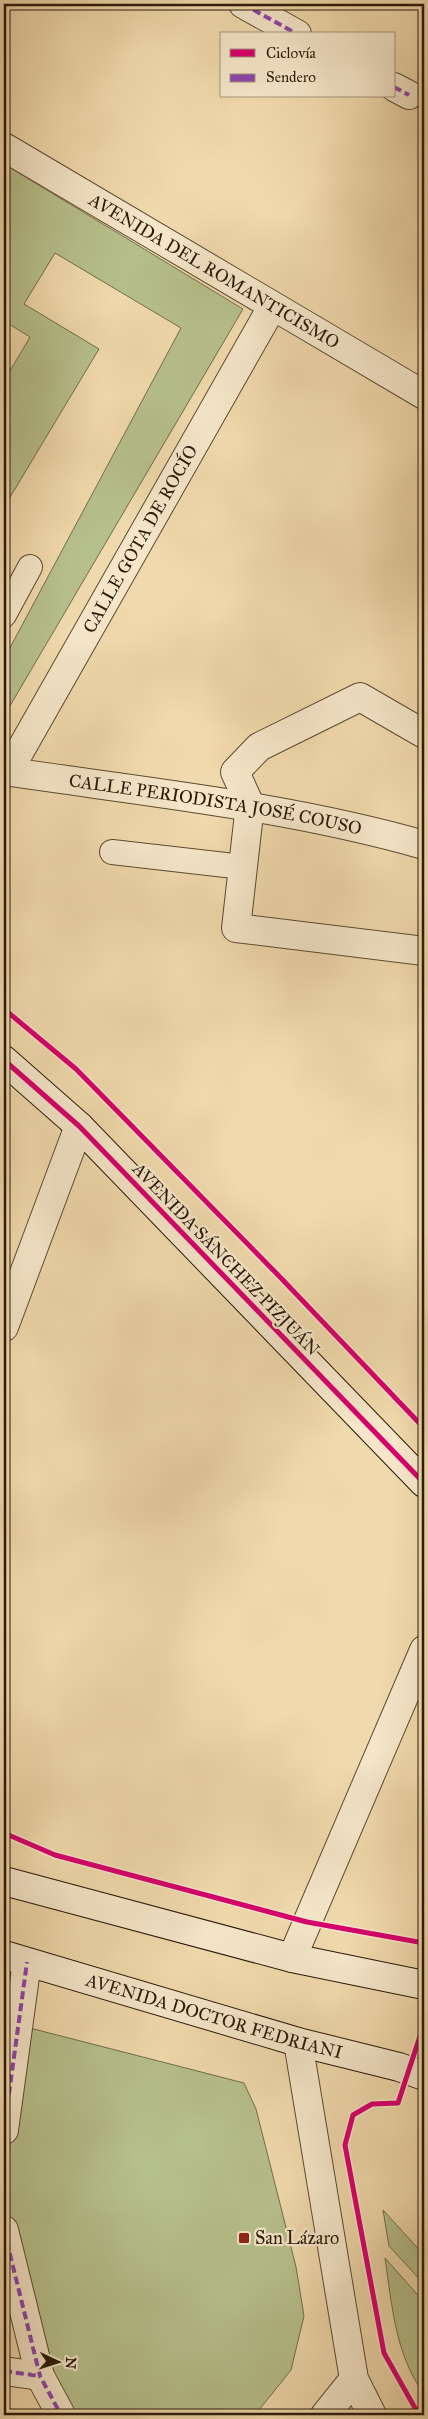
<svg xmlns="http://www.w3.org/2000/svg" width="428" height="2419" font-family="'IM FELL Great Primer',serif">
<rect width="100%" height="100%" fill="#f0d9ac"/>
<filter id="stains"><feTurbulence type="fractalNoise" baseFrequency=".004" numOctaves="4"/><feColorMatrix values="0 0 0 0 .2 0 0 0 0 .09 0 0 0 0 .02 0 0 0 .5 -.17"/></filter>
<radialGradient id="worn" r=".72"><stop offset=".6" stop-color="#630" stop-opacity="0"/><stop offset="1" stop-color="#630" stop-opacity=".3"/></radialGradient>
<g fill="#b6c08c" stroke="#706d4a">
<path d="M 4,164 L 243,309 L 4,716 L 4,659 L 181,328 L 55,253 L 24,304 L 99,349 L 9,499 L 4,496 L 4,381 L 30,337 L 4,321 Z"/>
<path d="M 26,2027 L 244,2083 L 256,2109 L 296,2267 L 304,2316 L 291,2370 L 255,2415 L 74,2415 L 52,2373 L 6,2211 L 7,2156 Z"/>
<path d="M 383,2210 L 424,2255 L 424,2284 L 389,2246 Z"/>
<path d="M 385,2258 L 424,2302 L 424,2394 C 395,2354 392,2305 385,2258 Z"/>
</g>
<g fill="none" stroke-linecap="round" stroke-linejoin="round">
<g stroke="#5c4a32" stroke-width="26">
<g id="lane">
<path d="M 4,615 L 30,567"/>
<path d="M 112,852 L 243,867"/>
</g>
</g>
<g stroke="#5c4a32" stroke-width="30">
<g id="street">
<path d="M 243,4 L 297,34"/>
<path d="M 394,87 L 409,95"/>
<path id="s1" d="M 4,147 L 424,395"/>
<path d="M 424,734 L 360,697 L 259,747 L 235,772 L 250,805 L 236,928 L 424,951"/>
<path id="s2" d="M 4,771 C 145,792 287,806 424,845"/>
<path id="s3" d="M 8,772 L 272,307"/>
<path d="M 4,1327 L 79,1126"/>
<path d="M 292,1958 L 424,1650"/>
<path d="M 298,2042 L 354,2379 L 372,2415"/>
<path d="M 4,2130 L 27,1962"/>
<path d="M 4,2230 L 40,2376 L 61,2415"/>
<path d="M 4,2371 L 40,2376"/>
<path d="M 325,2415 L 354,2379"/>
</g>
</g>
<g stroke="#2a1a09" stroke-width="30">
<g id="secondary">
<path d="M 4,1060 L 79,1126 L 424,1483"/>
<path d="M 4,1881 L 292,1958 L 424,1985"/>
<path id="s4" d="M 4,1955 L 298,2042 L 399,2067 L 424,2076"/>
</g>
</g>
<use href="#lane" stroke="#f5e6c9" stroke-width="24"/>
<use href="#street" stroke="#f5e6c9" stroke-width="28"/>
<use href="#secondary" stroke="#f5e6c9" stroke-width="28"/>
<g stroke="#8e44ad" stroke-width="4" stroke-dasharray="8 4" stroke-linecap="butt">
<path d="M 243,4 L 297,34"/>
<path d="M 394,87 L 409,95"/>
<path d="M 4,2130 L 27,1962"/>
<path d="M 4,2230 L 40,2376 L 61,2415"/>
<path d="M 4,2371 L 40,2376"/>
</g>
<g stroke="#f5e6c9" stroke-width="8">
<g id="cycleway">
<path d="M 4,1009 L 76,1069 L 279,1276 L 424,1428"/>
<path d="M 4,1060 L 79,1126 L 424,1483"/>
<path d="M 4,1833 L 55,1855 L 307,1922 L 424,1943"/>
<path d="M 419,2415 L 384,2353 L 345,2145 L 353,2115 L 372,2104 L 398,2103 L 424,2024"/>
</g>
</g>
<use href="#cycleway" stroke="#d6006c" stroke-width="5"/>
</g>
<rect fill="#8f2418" stroke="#f5e6c9" stroke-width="2" x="238" y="2232" width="12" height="12" rx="2.5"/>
<g text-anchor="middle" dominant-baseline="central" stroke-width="4.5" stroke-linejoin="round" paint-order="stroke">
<g font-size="18" fill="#2a1a09" stroke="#f5e6c9">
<text stroke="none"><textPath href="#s1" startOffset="244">AVENIDA DEL ROMANTICISMO</textPath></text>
<text stroke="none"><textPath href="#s3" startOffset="268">CALLE GOTA DE ROCÍO</textPath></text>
<text stroke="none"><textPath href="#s2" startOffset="214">CALLE PERIODISTA JOSÉ COUSO</textPath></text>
<text transform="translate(226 1259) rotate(46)">AVENIDA SÁNCHEZ PIZJUÁN</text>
<text stroke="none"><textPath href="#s4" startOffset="219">AVENIDA DOCTOR FEDRIANI</textPath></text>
</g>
<g font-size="18" fill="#2a1a09" stroke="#f5e6c9" text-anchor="start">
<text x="255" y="2238">San Lázaro</text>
</g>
</g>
<rect width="428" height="2419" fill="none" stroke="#f0d9ac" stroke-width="20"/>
<rect x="5" y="5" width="418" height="2409" fill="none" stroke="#2a1a09" stroke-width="2.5"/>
<rect x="10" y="10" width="408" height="2399" fill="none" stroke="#2a1a09"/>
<rect x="220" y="32" width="175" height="65" fill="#f5e6c9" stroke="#a4947c"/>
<rect x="230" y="49" width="25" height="8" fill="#d6006c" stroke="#a4947c"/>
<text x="266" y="58" font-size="15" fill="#2a1a09">Ciclovía</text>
<rect x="230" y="74" width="25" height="8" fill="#8e44ad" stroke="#a4947c"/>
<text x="266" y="82" font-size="15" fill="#2a1a09">Sendero</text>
<g transform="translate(58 2362) rotate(94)" stroke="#f5e6c9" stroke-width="4" paint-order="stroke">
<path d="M0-4L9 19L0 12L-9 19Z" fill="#2a1a09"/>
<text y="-8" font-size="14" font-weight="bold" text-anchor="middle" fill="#2a1a09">N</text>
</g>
<rect width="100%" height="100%" filter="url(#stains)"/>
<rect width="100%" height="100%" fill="url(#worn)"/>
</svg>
